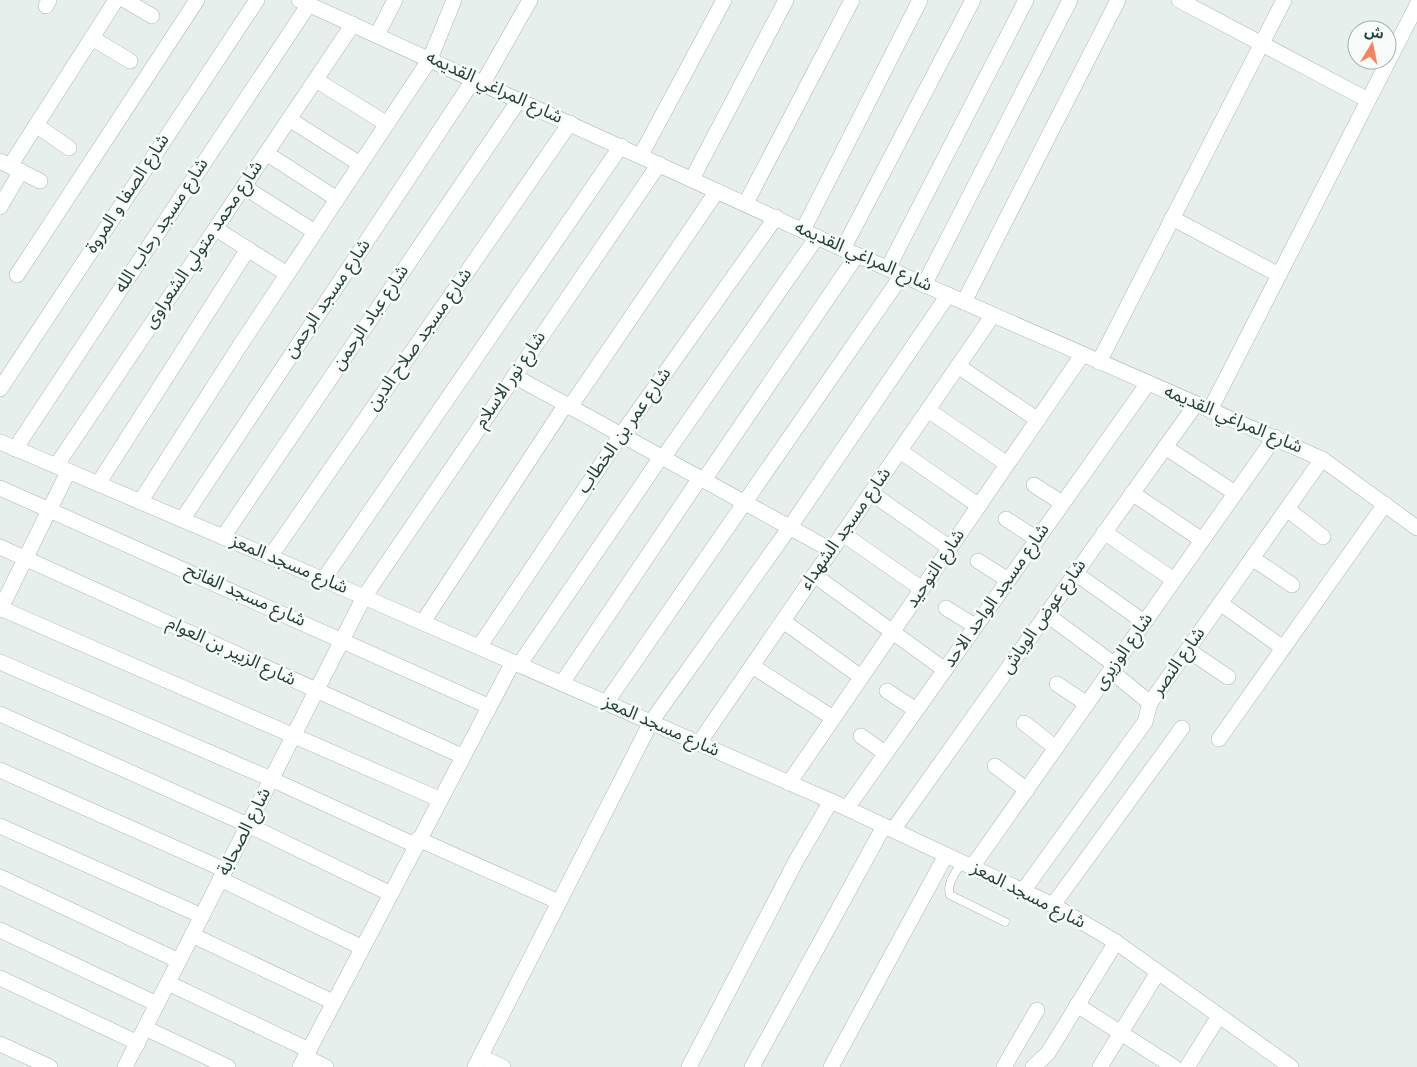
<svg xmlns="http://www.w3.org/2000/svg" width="1417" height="1067" font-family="Overpass,'Noto Sans Arabic',sans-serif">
<rect width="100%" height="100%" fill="#e6efeb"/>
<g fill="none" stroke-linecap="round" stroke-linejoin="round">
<g stroke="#a8b8b2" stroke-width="9">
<path id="lane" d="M 962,862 C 956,872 946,884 950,895 L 1005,922"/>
</g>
<g stroke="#a8b8b2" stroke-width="16">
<g id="street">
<path d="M 125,0 L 152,16"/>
<path d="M 299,0 L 843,249 L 1322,459 L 1417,528"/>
<path d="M 1179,0 L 1368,100"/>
<path d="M 46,6 L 49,0"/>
<path d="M 377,35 L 395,0"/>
<path d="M 92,38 L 130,61"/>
<path d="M 316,80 L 387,124"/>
<path d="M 483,83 L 530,0"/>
<path d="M 289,119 L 360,164"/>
<path d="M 36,125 L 69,148"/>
<path d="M 266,153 L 337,199"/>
<path d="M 641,155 L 724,0"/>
<path d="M 0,161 L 40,181"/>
<path d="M 10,166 L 116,0"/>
<path d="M 692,179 L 786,0"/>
<path d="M 244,187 L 315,232"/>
<path d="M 746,203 L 852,0"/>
<path d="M 0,207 L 21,171"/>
<path d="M 1172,218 L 1279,275"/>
<path d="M 216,229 L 287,274"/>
<path d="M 803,230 L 920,0"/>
<path d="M 843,249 L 973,0"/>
<path d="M 888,268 L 1026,0"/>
<path d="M 17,275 L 197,0"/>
<path d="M 924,285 L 1070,0"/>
<path d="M 964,302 L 1118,0"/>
<path d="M 1099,362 L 1284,0"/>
<path d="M 958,366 L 1038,420"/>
<path d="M 514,376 L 831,550"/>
<path d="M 0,389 L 257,0"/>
<path d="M 570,407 L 717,191"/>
<path d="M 928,410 L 1007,464"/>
<path d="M 1210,410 L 1417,5"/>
<path d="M 0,442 L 364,597 L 831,801 L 1053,905 L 1116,942 L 1291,1067"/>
<path d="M 1165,447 L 1235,493"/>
<path d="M 15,449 L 309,4"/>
<path d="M 900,451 L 979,506"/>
<path d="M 663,458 L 817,237"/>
<path d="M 56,466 L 353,24"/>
<path d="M 704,480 L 857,255"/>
<path d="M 98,484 L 248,249"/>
<path d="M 1034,485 L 1062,503"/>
<path d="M 0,488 L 488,706"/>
<path d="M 871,493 L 950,548"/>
<path d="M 1132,493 L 1202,540"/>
<path d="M 140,502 L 237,350 L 430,59 L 454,0"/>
<path d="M 1287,509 L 1323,537"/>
<path d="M 1006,519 L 1037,539"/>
<path d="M 182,520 L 474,79"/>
<path d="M 1104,532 L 1174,580"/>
<path d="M 843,534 L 922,589"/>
<path d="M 223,537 L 519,100"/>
<path d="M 0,547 L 462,756"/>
<path d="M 270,557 L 570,123"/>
<path d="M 1252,558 L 1292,585"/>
<path d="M 978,561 L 1008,580"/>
<path d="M 1075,573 L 1144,622"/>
<path d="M 814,575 L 945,670"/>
<path d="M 323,580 L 621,146"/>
<path d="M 1220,603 L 1283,648"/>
<path d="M 0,608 L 439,799"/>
<path d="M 946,608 L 975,626"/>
<path d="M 0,610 L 68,472"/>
<path d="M 1046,614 L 1115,665"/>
<path d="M 783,621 L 861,677"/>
<path d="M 423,622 L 566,404"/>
<path d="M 479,647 L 621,435 L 776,217"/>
<path d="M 1188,650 L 1228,677"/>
<path d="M 0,662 L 271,779 L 415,845"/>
<path d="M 519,665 L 661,457"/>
<path d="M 752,666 L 833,718"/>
<path d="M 1111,671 L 1150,703"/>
<path d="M 562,683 L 700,478"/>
<path d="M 1057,684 L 1087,704"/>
<path d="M 887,691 L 916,710"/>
<path d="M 606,703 L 902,275"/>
<path d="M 0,714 L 248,825 L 389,893"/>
<path d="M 1024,723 L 1056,748"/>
<path d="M 861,736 L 885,753"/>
<path d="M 1219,739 L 1385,504"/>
<path d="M 699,743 L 993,315"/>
<path d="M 995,766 L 1027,790"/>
<path d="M 0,770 L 225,870"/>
<path d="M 789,783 L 1082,355"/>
<path d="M 847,808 L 1148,383"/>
<path d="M 0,826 L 202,916"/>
<path d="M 893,830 L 1196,404"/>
<path d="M 418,839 L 559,902"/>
<path d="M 972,867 L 1275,437"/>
<path d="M 0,877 L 179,961"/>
<path d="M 220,879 L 361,947"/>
<path d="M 1023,891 L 1145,722 L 1150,703 L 1322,459"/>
<path d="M 1053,905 L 1182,728"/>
<path d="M 0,930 L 157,1004"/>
<path d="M 192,935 L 333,1002"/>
<path d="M 0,978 L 138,1043"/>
<path d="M 168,983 L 309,1050"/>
<path d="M 1077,1005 L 1174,1067"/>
<path d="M 145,1028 L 228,1067"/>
<path d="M 0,1044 L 50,1067"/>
<path d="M 305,1057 L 326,1067"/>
<path d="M 480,1057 L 503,1067"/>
<path d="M 125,1067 L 364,597 L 659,164"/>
<path d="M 300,1067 L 513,662"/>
<path d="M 475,1067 L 651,722 L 790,527 L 948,295"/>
<path d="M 689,1067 L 796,861 L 831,801"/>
<path d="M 752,1067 L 884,826"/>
<path d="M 831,1067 L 946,855"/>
<path d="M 1004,1067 L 1037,1010"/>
<path d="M 1033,1067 L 1048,1053 L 1116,942"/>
<path d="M 1100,1067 L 1158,972"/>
<path d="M 1187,1067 L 1219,1016"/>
</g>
</g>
<use href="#lane" stroke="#fff" stroke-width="8"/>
<use href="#street" stroke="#fff" stroke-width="15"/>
</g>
<g text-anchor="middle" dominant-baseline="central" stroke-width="5" stroke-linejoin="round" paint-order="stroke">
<g font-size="18" fill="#24423a" stroke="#f7fbf9">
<text transform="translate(494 88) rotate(25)">شارع المراغي القديمه</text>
<text transform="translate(128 194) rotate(-57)">شارع الصفا و المروة</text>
<text transform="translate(162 226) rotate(-57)">شارع مسجد رحاب الله</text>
<text transform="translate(204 245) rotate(-56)">شارع محمد متولي الشعراوى</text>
<text transform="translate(863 257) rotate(24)">شارع المراغي القديمه</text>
<text transform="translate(328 299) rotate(-56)">شارع مسجد الرحمن</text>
<text transform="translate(371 318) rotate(-56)">شارع عباد الرحمن</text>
<text transform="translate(420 340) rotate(-55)">شارع مسجد صلاح الدين</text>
<text transform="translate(511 380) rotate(-56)">شارع نور الاسلام</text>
<text transform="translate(1233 420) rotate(23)">شارع المراغي القديمه</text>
<text transform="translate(625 431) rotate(-55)">شارع عمر بن الخطاب</text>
<text transform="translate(846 529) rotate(-55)">شارع مسجد الشهداء</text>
<text transform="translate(289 565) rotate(23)">شارع مسجد المعز</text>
<text transform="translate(936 569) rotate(-56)">شارع التوحيد</text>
<text transform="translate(245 596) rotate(24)">شارع مسجد الفاتح</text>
<text transform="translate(997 596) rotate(-55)">شارع مسجد الواحد الاحد</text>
<text transform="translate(1044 617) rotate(-55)">شارع عوض الوياش</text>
<text transform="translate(231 652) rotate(25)">شارع الزبير بن العوام</text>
<text transform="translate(1124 652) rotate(-55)">شارع الوزيرى</text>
<text transform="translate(1179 662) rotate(-55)">شارع النصر</text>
<text transform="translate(661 727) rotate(24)">شارع مسجد المعز</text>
<text transform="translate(245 832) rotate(-63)">شارع الصحابة</text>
<text transform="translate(1028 896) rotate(27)">شارع مسجد المعز</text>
</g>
</g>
<g transform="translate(1372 45) rotate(10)"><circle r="24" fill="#f7fbf9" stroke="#a3b1ad"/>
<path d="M0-4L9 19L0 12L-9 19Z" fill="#f4845f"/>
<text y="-8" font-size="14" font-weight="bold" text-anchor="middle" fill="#24423a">ش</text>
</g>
</svg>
